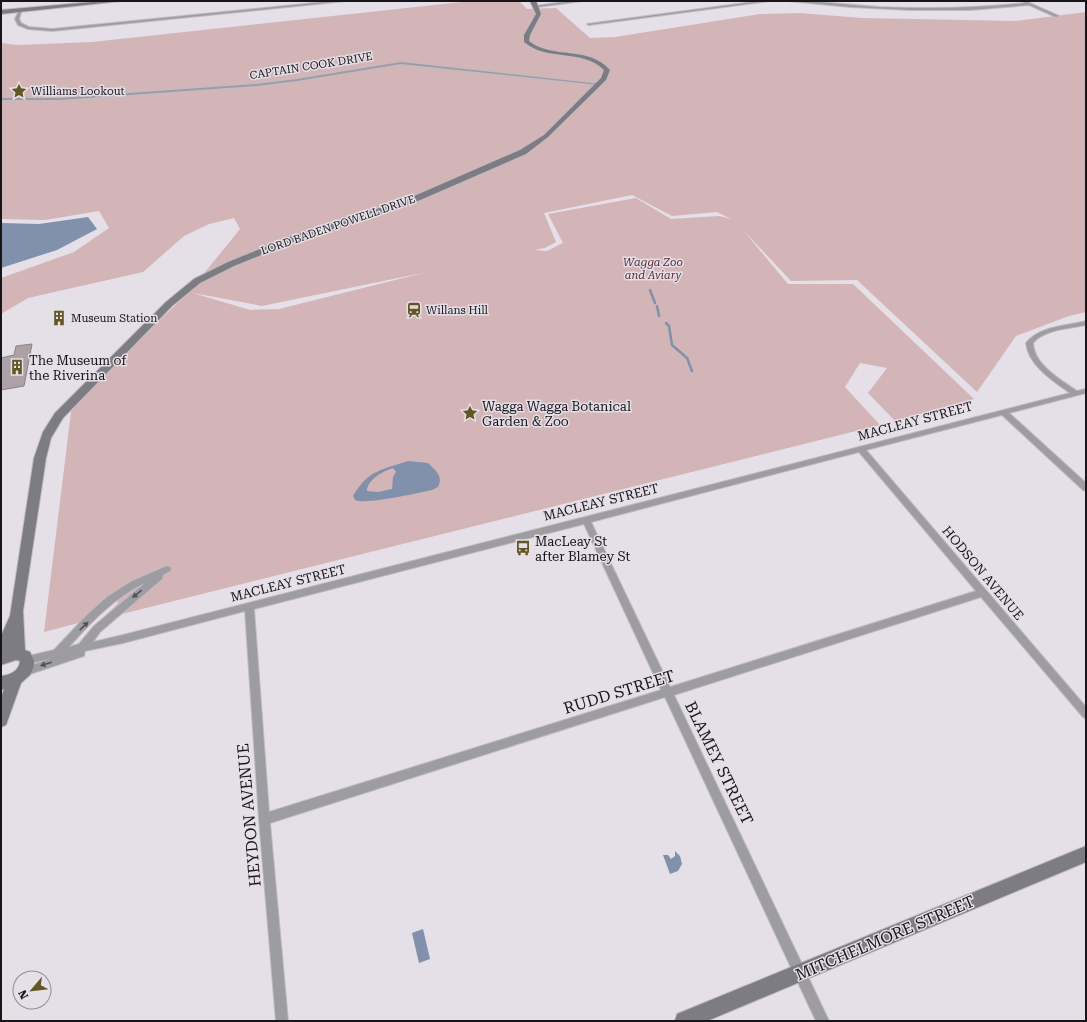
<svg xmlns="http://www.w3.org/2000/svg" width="1087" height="1022" font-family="'Roboto Serif',serif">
<rect width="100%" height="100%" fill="#e5dfe8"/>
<path fill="#d3b5b7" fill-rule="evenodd" d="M 471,1 L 519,1 L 527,9 L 556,8 L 590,38 L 615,37 L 760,14 L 800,13 L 862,18 L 1016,21 L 1086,12 L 1086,312 L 1069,316 L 1016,336 L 977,392 L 857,280 L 791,281 L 743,230 L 788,284 L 853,284 L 974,399 L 895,421 L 868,393 L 887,368 L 860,363 L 845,387 L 880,425 L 102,619 L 118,603 L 116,598 L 90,620 L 44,632 L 72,404 L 189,292 L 240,229 L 234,218 L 209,224 L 184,236 L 143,272 L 28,298 L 1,314 L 1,278 L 74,252 L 109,228 L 99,211 L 45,220 L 1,219 L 1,43 L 17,45 L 92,42 ZM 632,195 L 672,216 L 717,212 L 731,219 L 719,216 L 671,219 L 636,198 L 548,214 L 563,243 L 547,251 L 534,250 L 545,248 L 556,242 L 544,213 ZM 427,272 L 279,309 L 250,310 L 193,293 L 262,306 Z"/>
<g fill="#8190ab" fill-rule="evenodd">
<path d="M 88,217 L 97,229 L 57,250 L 1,268 L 1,223 L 39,224 Z"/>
<path d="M 408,461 L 428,463 C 435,470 444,476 438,487 L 432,490 C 418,493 365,505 355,500 L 353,496 C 368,470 382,470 408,461 ZM 393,468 L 396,472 L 393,477 L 392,489 L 378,492 L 367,491 C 367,480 383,471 393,468 Z"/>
<path d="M 675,851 L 680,856 L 682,864 L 678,871 L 670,874 L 663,855 L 668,855 L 671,859 L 675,856 Z"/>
<path d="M 423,929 L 430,959 L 419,963 L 412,933 Z"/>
</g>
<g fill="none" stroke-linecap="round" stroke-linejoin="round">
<g stroke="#8190ab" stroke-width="2.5">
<path d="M 650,290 L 655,303"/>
<path d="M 657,306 L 659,316"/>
<path d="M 666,323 L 669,326 L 672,345 L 687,358 L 692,371"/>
</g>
</g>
<path fill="#aba1a6" stroke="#8b8186" d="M 32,344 L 24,386 L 1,390 L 1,358 L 14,355 L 16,346 Z"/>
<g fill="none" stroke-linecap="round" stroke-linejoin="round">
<g stroke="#c0bbc3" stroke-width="2">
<g id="street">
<path d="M 334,1 L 346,1 L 52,31 L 28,29 L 18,25 L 15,19 L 20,9 L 22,9 L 19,19 L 21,23 L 29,27 L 52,29 Z"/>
<path d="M 572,1 L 583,1 L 537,7 L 535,6 Z"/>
<path d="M 760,1 L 770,1 L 589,25 L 587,24 Z"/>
<path d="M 788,1 C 819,1 849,5 879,7 C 928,9 977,8 1025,3 L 1023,2 L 1025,1 L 1059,16 L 1056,17 L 1029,5 L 970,10 L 910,10 L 850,7 Z"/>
<path d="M 401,62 L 601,84 L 599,85 L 401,64 L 297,81 L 256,86 L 59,100 L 1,100 L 1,98 L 59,98 L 256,84 L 297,79 Z"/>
<path d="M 1086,321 L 1086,325 C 1068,329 1045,329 1033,343 C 1034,365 1061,380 1077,391 L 1086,389 L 1086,393 L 1009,413 L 1086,483 L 1086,491 L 1083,490 L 1002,415 L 866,450 L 1086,707 L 1086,719 L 1083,717 L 981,597 L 674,695 L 829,1021 L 816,1021 L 665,697 L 270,823 L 288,1021 L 276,1021 L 259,819 L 245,611 L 123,643 L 85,651 L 84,656 L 24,676 L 21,675 L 19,672 L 21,669 L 50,659 L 27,664 L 24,663 L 22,660 L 24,657 L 54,650 L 88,614 L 107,597 L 132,581 L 167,566 L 170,567 L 171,569 L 170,571 L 163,575 L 162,579 L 100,632 L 93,642 L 123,635 L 1070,393 C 1053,381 1028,365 1026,343 C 1040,326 1066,326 1086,321 ZM 859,452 L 976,591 L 670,687 L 591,522 ZM 584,524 L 661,690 L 269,812 L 254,609 ZM 145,583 L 94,626 L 79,644 L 69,647 C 91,622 115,597 145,583 Z"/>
</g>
</g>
<g stroke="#c0bbc3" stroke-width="2">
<g id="secondary">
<path d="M 103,1 L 122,1 L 1,14 L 1,10 Z"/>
<path d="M 530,1 L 536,1 L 541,14 L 530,35 L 529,41 C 553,60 588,45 610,70 L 606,80 L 548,137 L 526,154 L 411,204 L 298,240 L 234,266 L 200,283 L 172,306 L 63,418 L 51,438 L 46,458 L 23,611 L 25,650 L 30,652 L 34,661 L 34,666 L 30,675 L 21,683 L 6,725 L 1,727 L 1,699 L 4,689 L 1,690 L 1,676 C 10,675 19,671 20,661 L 16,660 L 1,665 L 1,636 L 10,616 L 34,458 L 43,432 L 55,413 L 166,302 L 194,279 L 228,262 L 292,236 L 405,200 L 520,150 L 544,135 L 601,78 L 604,70 C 582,48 547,62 524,42 L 524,35 L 536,14 Z"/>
<path d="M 1086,846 L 1086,862 L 707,1021 L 675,1021 L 677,1014 Z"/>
</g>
</g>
<use href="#street" fill="#9d9da1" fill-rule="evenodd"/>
<use href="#secondary" fill="#7d7c82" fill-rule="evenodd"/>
</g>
<defs><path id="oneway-solid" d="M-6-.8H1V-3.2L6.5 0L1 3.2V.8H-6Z"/></defs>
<g fill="#545256">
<use href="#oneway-solid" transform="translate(137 594) rotate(141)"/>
<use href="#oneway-solid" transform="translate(84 626) rotate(-44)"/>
<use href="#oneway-solid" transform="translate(46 664) rotate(162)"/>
</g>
<defs>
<g id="sight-bare" transform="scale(1.2)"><path d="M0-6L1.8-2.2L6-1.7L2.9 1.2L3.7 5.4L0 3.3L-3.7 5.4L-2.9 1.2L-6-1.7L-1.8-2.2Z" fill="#625623" stroke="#e5dfe8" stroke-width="2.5" paint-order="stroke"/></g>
<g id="station-bare" transform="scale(1.2)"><path d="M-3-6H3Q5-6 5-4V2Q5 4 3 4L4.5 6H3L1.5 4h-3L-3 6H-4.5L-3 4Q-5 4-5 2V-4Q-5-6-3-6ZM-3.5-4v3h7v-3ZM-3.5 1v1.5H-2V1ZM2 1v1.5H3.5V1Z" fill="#625623" stroke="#e5dfe8" stroke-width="2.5" paint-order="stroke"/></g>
<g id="building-bare" transform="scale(1.2)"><path d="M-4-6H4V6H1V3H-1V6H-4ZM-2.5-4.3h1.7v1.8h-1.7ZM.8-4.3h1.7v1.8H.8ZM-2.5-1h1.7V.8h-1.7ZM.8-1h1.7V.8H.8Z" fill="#625623" stroke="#e5dfe8" stroke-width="2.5" paint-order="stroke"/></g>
<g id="bus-bare" transform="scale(1.2)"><path d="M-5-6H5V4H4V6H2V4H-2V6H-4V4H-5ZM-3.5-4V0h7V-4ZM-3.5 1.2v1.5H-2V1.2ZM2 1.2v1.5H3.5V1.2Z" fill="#625623" stroke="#e5dfe8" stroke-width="2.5" paint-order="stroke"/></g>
</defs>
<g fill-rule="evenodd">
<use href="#sight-bare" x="19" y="91"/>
<use href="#station-bare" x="414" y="310"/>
<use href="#building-bare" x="59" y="318"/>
<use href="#building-bare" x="17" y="367"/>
<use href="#sight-bare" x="470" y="413"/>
<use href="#bus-bare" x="523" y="548"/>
</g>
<g text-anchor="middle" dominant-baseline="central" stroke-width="3" stroke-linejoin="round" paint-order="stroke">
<g font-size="11" fill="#181518" stroke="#e5dfe8">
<text transform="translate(311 66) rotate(-9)">CAPTAIN COOK DRIVE</text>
<text transform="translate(338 225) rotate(-19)">LORD BADEN POWELL DRIVE</text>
</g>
<g font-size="11" fill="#181518" stroke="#e5dfe8" text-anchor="start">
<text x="31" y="91">Williams Lookout</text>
<text x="426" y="310">Willans Hill</text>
<text x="71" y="318">Museum Station</text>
</g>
<g font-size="11" font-style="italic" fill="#5b2930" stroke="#e5dfe8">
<text x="653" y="262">Wagga Zoo<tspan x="653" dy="13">and Aviary</tspan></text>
</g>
<g font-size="13" fill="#181518" stroke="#e5dfe8" text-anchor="start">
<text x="29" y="360">The Museum of<tspan x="29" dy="15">the Riverina</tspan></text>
<text x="482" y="406">Wagga Wagga Botanical<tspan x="482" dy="15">Garden &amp; Zoo</tspan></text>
<text x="535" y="541">MacLeay St<tspan x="535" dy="15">after Blamey St</tspan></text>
</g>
<g font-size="13" fill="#181518" stroke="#e5dfe8">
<text transform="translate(915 421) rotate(-15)">MACLEAY STREET</text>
<text transform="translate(601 502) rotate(-14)">MACLEAY STREET</text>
<text transform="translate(983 573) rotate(50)">HODSON AVENUE</text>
<text transform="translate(288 583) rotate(-14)">MACLEAY STREET</text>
</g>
<g font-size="16" fill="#181518" stroke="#e5dfe8">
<text transform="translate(619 692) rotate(-17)">RUDD STREET</text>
<text transform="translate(719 763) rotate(64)">BLAMEY STREET</text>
<text transform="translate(249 815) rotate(-95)">HEYDON AVENUE</text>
<text transform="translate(885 938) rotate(-23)">MITCHELMORE STREET</text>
</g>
</g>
<rect width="1087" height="1022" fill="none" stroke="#181518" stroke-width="4"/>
<g transform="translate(32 990) rotate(242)"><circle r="19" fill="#e5dfe8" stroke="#938e95"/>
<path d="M0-3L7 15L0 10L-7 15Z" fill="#625623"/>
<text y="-6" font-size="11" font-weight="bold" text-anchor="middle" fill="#181518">N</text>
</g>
</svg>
